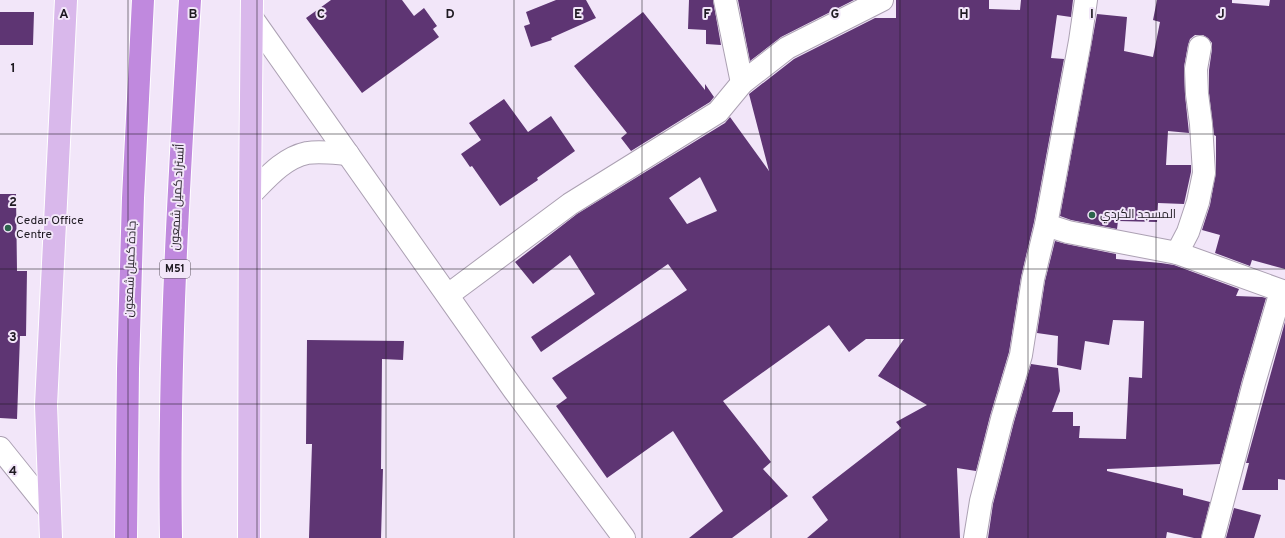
<svg xmlns="http://www.w3.org/2000/svg" width="1285" height="538" font-family="Overpass,Cairo,sans-serif">
<rect width="100%" height="100%" fill="#f2e6f9"/>
<g fill="#5e3573" fill-rule="evenodd">
<path d="M 331,0 L 402,0 L 414,16 L 424,8 L 437,26 L 433,29 L 439,37 L 362,93 L 306,18 Z"/>
<path d="M 556,0 L 586,0 L 596,18 L 551,38 L 552,40 L 531,47 L 524,26 L 530,24 L 526,12 Z"/>
<path d="M 689,0 L 713,0 L 721,45 L 706,44 L 706,30 L 688,29 Z"/>
<path d="M 738,0 L 854,0 L 781,37 L 750,61 Z"/>
<path d="M 896,0 L 989,0 L 989,9 L 1020,10 L 1021,0 L 1073,0 L 1071,17 L 1057,15 L 1051,58 L 1064,59 L 1034,222 L 1021,277 L 1009,352 L 990,416 L 976,471 L 957,468 L 960,538 L 807,538 L 828,520 L 812,497 L 901,428 L 896,422 L 927,405 L 878,376 L 904,339 L 866,339 L 849,352 L 829,325 L 723,401 L 771,462 L 763,469 L 788,496 L 732,538 L 689,538 L 723,511 L 673,431 L 607,478 L 556,406 L 567,398 L 552,378 L 687,290 L 668,264 L 541,352 L 531,337 L 595,294 L 570,255 L 533,284 L 515,262 L 577,214 L 725,123 L 730,117 L 769,171 L 749,94 L 794,59 L 875,18 L 896,18 ZM 700,177 L 717,211 L 687,224 L 669,198 Z"/>
<path d="M 1157,0 L 1232,0 L 1232,3 L 1269,6 L 1270,0 L 1285,0 L 1285,269 L 1252,260 L 1250,266 L 1215,253 L 1220,235 L 1202,230 L 1210,205 L 1216,172 L 1216,136 L 1214,135 L 1209,93 L 1209,70 L 1212,49 L 1212,43 L 1208,38 L 1203,35 L 1195,35 L 1190,39 L 1188,45 L 1184,67 L 1185,95 L 1189,133 L 1168,131 L 1166,165 L 1191,165 L 1191,172 L 1184,204 L 1158,203 L 1157,222 L 1118,221 L 1117,229 L 1071,220 L 1060,216 L 1097,14 L 1127,17 L 1124,51 L 1153,57 L 1160,22 L 1153,20 Z"/>
<path d="M 0,12 L 34,12 L 33,45 L 0,45 Z"/>
<path d="M 643,12 L 705,90 L 705,84 L 714,97 L 710,102 L 631,151 L 621,138 L 627,133 L 574,66 Z"/>
<path d="M 504,99 L 528,132 L 551,116 L 575,151 L 537,178 L 538,180 L 500,206 L 472,166 L 470,167 L 461,154 L 481,140 L 469,123 Z"/>
<path d="M 0,194 L 16,194 L 17,271 L 27,271 L 26,336 L 20,336 L 17,419 L 0,418 Z"/>
<path d="M 1055,241 L 1066,244 L 1116,254 L 1116,259 L 1161,263 L 1174,265 L 1239,289 L 1236,296 L 1262,297 L 1266,298 L 1242,380 L 1220,464 L 1107,469 L 1107,471 L 1183,489 L 1183,495 L 1210,502 L 1201,538 L 1194,538 L 1167,532 L 1166,538 L 988,538 L 993,504 L 1014,422 L 1031,364 L 1058,368 L 1060,391 L 1052,412 L 1073,412 L 1073,426 L 1080,426 L 1079,438 L 1126,439 L 1129,377 L 1142,378 L 1144,321 L 1113,320 L 1109,345 L 1085,341 L 1081,370 L 1057,365 L 1058,336 L 1037,333 L 1045,281 Z"/>
<path d="M 1285,322 L 1285,480 L 1278,479 L 1278,490 L 1242,490 L 1249,463 L 1246,463 Z"/>
<path d="M 307,340 L 404,341 L 403,360 L 382,359 L 381,469 L 383,469 L 381,538 L 309,538 L 312,444 L 306,444 Z"/>
<path d="M 1234,508 L 1261,515 L 1254,538 L 1226,538 Z"/>
</g>
<g fill="none" stroke-linecap="round" stroke-linejoin="round">
<g stroke="#aca1b3" stroke-width="24">
<g id="minor">
<path d="M 725,0 L 742,83"/>
<path d="M 252,18 L 514,390 L 624,538"/>
<path d="M 250,195 C 266,179 283,158 307,153 C 320,151 334,153 348,154"/>
<path d="M 1046,225 L 1068,232 L 1177,253 L 1285,292"/>
<path d="M 1177,253 L 1188,232 L 1198,202 L 1204,173 L 1201,124 L 1197,94 L 1196,69 L 1200,47"/>
<path d="M 448,295 L 570,204 L 718,112 L 742,83 L 787,48 L 882,0"/>
<path d="M 0,448 L 49,509"/>
<path d="M 975,538 L 981,501 L 1002,419 L 1021,355 L 1033,279 L 1046,225 L 1080,41 L 1086,0"/>
<path d="M 1213,538 L 1254,383 L 1281,291"/>
</g>
</g>
<g stroke="#fff" stroke-width="24">
<g id="major">
<path d="M 51,538 L 46,405 L 66,0"/>
<path d="M 249,538 L 250,195 L 252,0"/>
</g>
</g>
<g stroke="#fff" stroke-width="24">
<g id="highway">
<path d="M 126,538 L 128,369 L 133,198 L 143,0"/>
<path d="M 171,538 C 168,358 179,179 190,0"/>
</g>
</g>
<use href="#minor" stroke="#fff" stroke-width="22"/>
<use href="#major" stroke="#d9b8eb" stroke-width="22"/>
<use href="#highway" stroke="#c089de" stroke-width="22"/>
</g>
<path fill="none" stroke="#1e1a21" stroke-width="1" stroke-opacity="0.55" d="M 128,0 L 128,538M 257,0 L 257,538M 386,0 L 386,538M 514,0 L 514,538M 642,0 L 642,538M 771,0 L 771,538M 900,0 L 900,538M 1028,0 L 1028,538M 1156,0 L 1156,538M 0,134 L 1285,134M 0,269 L 1285,269M 0,404 L 1285,404"/>
<g fill="#2c644c" stroke="#f2e6f9" stroke-width="1.5">
<circle cx="1092" cy="215" r="4"/>
<circle cx="8" cy="228" r="4"/>
</g>
<g text-anchor="middle" dominant-baseline="central" stroke-width="4" stroke-linejoin="round" paint-order="stroke">
<rect fill="#f2e6f9" stroke="#5e5762" stroke-width="1" x="160" y="260" width="30" height="18" rx="3"/>
<g font-size="11" font-weight="bold" fill="#1e1a21">
<text x="175" y="269">M51</text>
</g>
<g font-size="12" fill="#1e1a21" stroke="#f2e6f9">
<text transform="translate(178 197) rotate(-87)">أتستراد كميل شمعون</text>
<text transform="translate(131 269) rotate(-88)">جادة كميل شمعون</text>
</g>
<g font-size="12" fill="#1e1a21" stroke="#f2e6f9" text-anchor="start">
<text x="1100" y="215">المسجد الكردي</text>
<text x="16" y="221">Cedar Office<tspan x="16" dy="14">Centre</tspan></text>
</g>
</g>
<g font-size="13" text-anchor="middle" font-weight="bold" fill="#1e1a21" stroke="#f2e6f9" stroke-width="4" stroke-linejoin="round" paint-order="stroke">
<text x="64" y="18">A</text>
<text x="193" y="18">B</text>
<text x="321" y="18">C</text>
<text x="450" y="18">D</text>
<text x="578" y="18">E</text>
<text x="707" y="18">F</text>
<text x="835" y="18">G</text>
<text x="964" y="18">H</text>
<text x="1092" y="18">I</text>
<text x="1221" y="18">J</text>
<text x="13" y="72">1</text>
<text x="13" y="206">2</text>
<text x="13" y="341">3</text>
<text x="13" y="475">4</text>
</g>
</svg>
